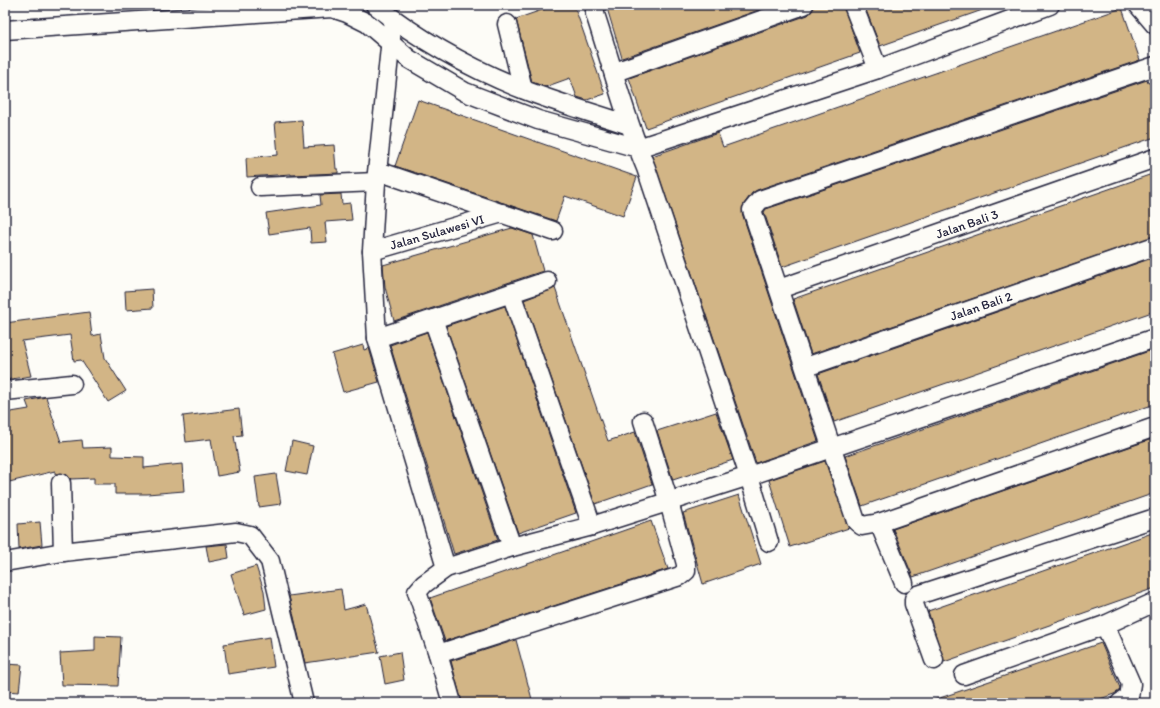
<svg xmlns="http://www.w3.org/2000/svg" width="1160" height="708" font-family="Itim,sans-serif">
<rect width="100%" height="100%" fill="#fdfcf7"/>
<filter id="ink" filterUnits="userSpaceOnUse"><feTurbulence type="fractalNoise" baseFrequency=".025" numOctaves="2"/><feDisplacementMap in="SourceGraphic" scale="8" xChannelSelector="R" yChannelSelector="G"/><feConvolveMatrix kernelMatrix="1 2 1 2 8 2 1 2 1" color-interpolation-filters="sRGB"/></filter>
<g filter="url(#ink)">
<g fill="#d2b586" stroke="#22223b">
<path d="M 556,5 L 574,5 L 605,94 L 587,100 L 577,97 L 570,78 L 545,87 L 532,82 L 516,19 Z"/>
<path d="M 606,5 L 773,5 L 622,58 Z"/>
<path d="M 814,5 L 843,5 L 860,53 L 646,128 L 629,78 L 808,15 L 812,11 Z"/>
<path d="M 864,5 L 990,5 L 991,7 L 880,46 Z"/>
<path d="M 1122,8 L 1140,60 L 757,190 L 752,193 L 744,204 L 742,213 L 818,441 L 756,463 L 652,156 L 718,133 L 723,147 Z"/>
<path d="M 1147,80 L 1148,83 L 1155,81 L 1155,137 L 782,267 L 764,212 L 766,209 Z"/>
<path d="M 418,100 L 637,177 L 623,216 L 565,196 L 556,221 L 395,166 Z"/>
<path d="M 302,120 L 304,147 L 334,145 L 336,169 L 338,169 L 338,173 L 291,175 L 291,174 L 247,177 L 246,158 L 278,155 L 275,122 Z"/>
<path d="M 1155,173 L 1155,236 L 811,354 L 793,299 Z"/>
<path d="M 341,194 L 342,204 L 350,203 L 352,220 L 325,222 L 327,242 L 311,243 L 310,228 L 269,234 L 266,213 L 321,205 L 320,195 Z"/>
<path d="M 512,228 L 533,235 L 543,271 L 394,321 L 385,287 L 383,265 Z"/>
<path d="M 1155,257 L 1155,311 L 834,422 L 818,374 Z"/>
<path d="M 555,288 L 608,441 L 635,432 L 652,484 L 595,504 L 524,300 Z"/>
<path d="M 152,289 L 153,308 L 126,310 L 125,291 Z"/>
<path d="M 505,306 L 576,513 L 518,533 L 446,326 Z"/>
<path d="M 89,312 L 92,336 L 101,334 L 105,358 L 126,391 L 108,402 L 81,360 L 74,361 L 70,335 L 22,341 L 31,376 L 5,380 L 5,323 Z"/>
<path d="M 427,332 L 498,540 L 454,554 L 390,345 Z"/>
<path d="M 363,345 L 364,350 L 369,348 L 379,382 L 343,392 L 332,354 Z"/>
<path d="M 1155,349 L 1155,404 L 862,506 L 845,456 Z"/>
<path d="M 46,397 L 61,442 L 82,440 L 83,448 L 112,447 L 112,456 L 144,457 L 144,468 L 182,464 L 184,491 L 147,494 L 115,494 L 115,484 L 94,484 L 94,478 L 71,479 L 66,474 L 55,474 L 55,471 L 5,483 L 5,413 L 29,409 L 26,401 Z"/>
<path d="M 239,409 L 242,435 L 234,436 L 240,472 L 217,476 L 211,439 L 186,442 L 183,416 Z"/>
<path d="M 716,412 L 733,460 L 673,480 L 657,431 Z"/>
<path d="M 1155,438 L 1155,493 L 913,577 L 893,529 Z"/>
<path d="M 292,441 L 313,446 L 307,475 L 286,471 Z"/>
<path d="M 825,461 L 849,528 L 790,547 L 769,480 Z"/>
<path d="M 276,474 L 281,504 L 259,507 L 255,477 Z"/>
<path d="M 739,495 L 761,564 L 703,584 L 683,513 Z"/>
<path d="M 651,521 L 668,569 L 445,641 L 430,598 Z"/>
<path d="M 40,522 L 42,545 L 19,549 L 18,524 Z"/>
<path d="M 1155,532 L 1155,588 L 944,662 L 928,611 Z"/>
<path d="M 227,544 L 229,558 L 209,562 L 206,546 Z"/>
<path d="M 256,566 L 264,591 L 266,609 L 244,615 L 231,574 Z"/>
<path d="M 341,589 L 344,610 L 366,604 L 379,652 L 305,663 L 289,596 Z"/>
<path d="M 95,636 L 121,637 L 118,686 L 62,685 L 60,653 L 95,651 Z"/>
<path d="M 270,637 L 274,667 L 228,674 L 224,644 Z"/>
<path d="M 516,640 L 533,703 L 462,703 L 451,661 Z"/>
<path d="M 1101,643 L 1120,688 L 1119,691 L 1114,694 L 1089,703 L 935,703 L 934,700 Z"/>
<path d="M 400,652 L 404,680 L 385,684 L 380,656 Z"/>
<path d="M 5,664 L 22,665 L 19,692 L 5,691 Z"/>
</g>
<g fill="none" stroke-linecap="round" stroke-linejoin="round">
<g stroke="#22223b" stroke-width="21">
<g id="minor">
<path d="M 375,5 C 420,40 469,68 522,89 C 557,103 594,113 629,125"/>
<path d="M 595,5 L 595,14 C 612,65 625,118 646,168 L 749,476 L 769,542"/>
<path d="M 853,5 L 878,69"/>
<path d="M 1138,5 L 1155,25"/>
<path d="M 393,19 L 376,182 L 372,251 L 377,338 L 446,568"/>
<path d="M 507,24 L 523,89"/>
<path d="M 5,30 L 332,8 L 347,13 L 367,23 L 409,59 L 465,92 L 538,120 L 638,148 L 878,69 L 1050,5"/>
<path d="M 1155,66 L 760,200 L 752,210 L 856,521 L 862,526 L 879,523 L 1155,427"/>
<path d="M 615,72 L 804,5"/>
<path d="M 378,171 L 553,231"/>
<path d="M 260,187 L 376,182"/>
<path d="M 372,251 L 502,213"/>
<path d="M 779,289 L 1155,158"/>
<path d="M 511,293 L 592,526"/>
<path d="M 433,319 L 512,547"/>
<path d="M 377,338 L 547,281"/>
<path d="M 806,367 L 1155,246"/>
<path d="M 5,391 L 72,384"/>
<path d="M 61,483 L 63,552"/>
<path d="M 879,523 L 904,583"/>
<path d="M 5,562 L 63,552 L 236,532 L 250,535 L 270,561 L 304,703"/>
<path d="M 1105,625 L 1131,684 L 1129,697 L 1120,703"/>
<path d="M 438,654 L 680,576 L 686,571 L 686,564 L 669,502 L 643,421"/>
<path d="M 934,660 L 914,604 L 914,599 L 918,595 L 1155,518"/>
<path d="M 964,675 L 1105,625 L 1155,602"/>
<path d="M 452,703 L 438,654 L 417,592 L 424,584 L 446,568 L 512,547 L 592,526 L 749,476 L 1155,338"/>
</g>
</g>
<use href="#minor" stroke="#fdfcf7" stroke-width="18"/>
</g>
</g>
<g text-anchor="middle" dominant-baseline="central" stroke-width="3" stroke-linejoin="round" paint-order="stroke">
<g font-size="13" fill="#22223b" stroke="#fdfcf7">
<text transform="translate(967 224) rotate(-19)">Jalan Bali 3</text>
<text transform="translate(437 232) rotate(-16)">Jalan Sulawesi VI</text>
<text transform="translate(981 306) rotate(-19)">Jalan Bali 2</text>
</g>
</g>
<rect width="1160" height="708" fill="none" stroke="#fdfcf7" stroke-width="20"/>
<rect x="10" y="10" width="1140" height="688" fill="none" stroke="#22223b" stroke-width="1.5" filter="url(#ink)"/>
</svg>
